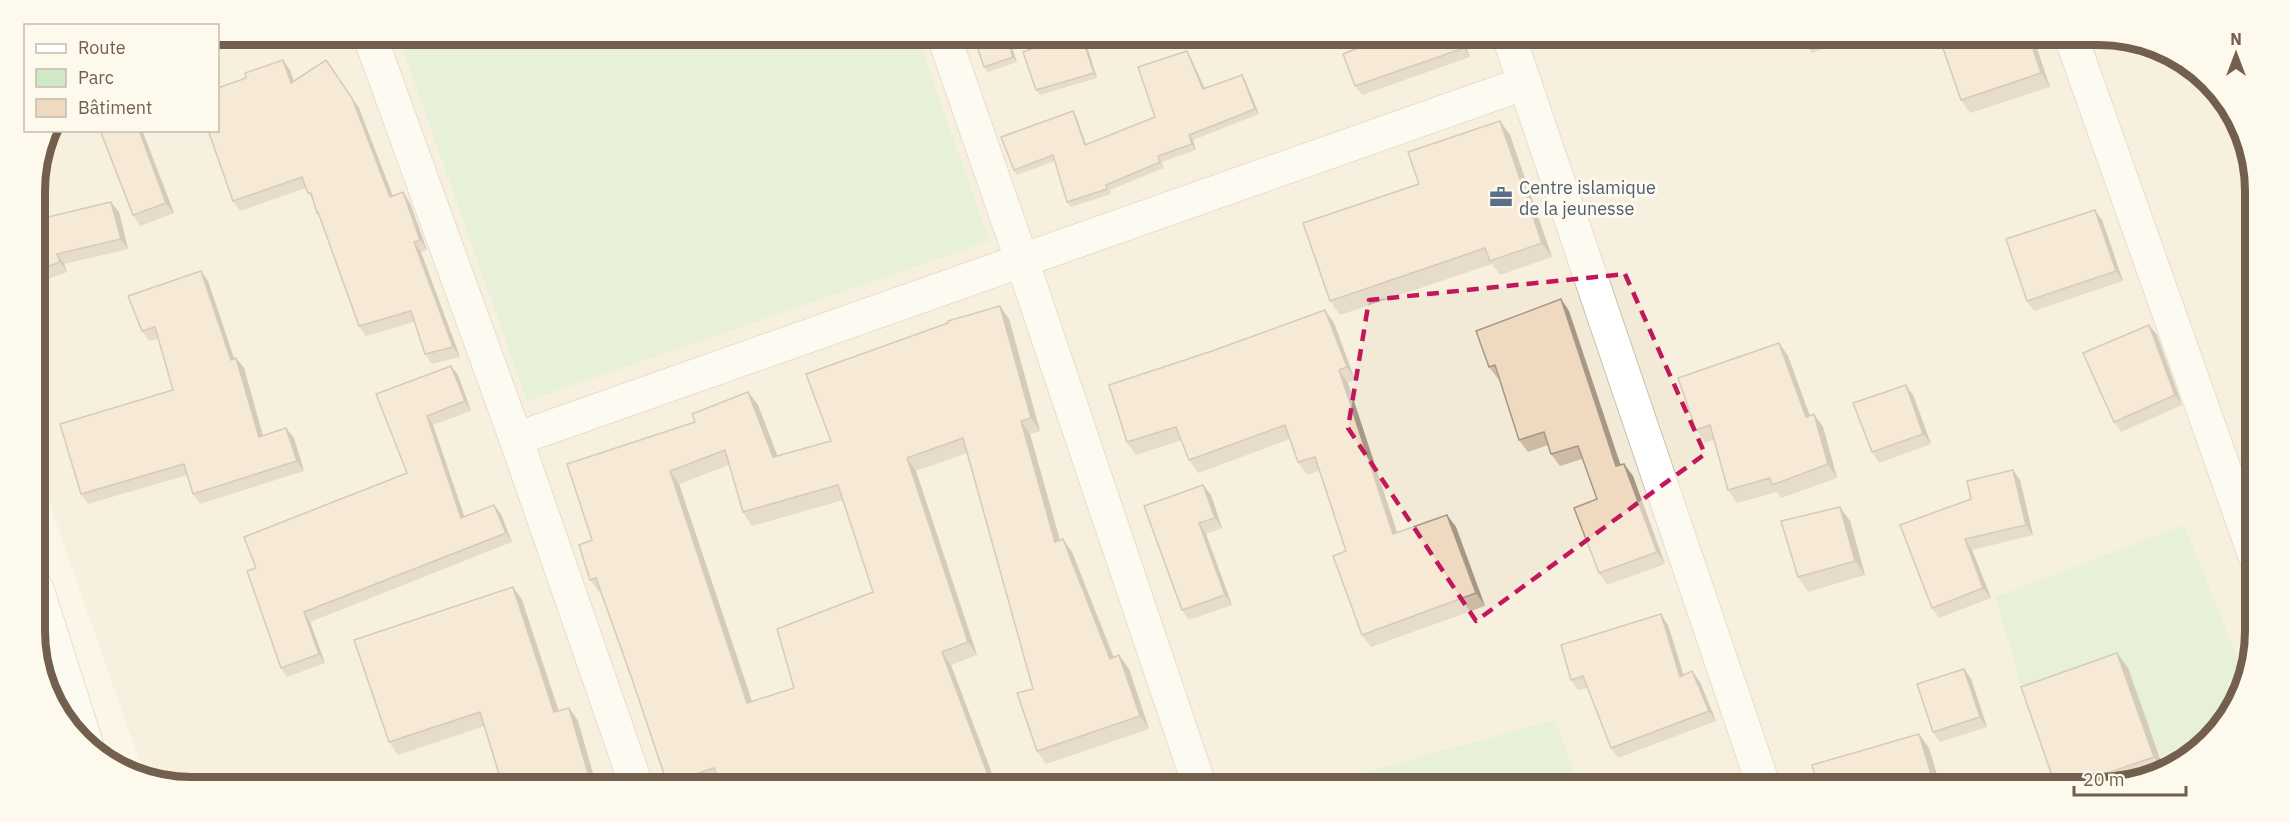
<svg xmlns="http://www.w3.org/2000/svg" width="2290" height="822" font-family="'IBM Plex Sans',sans-serif">
<rect width="100%" height="100%" fill="#fbf6e7"/>
<path fill="#f2e9d6" d="M 218,35 L 2099,35 L 2149,43 L 2217,88 L 2254,171 L 2255,631 L 2247,681 L 2194,755 L 2109,787 L 191,787 L 146,780 L 36,465 L 35,181 L 48,131 L 218,130 Z"/>
<g fill="#cfe8c6">
<path d="M 398,35 L 917,35 L 989,241 L 527,401 Z"/>
<path d="M 2184,525 L 2247,681 L 2194,755 L 2165,766 L 2122,661 L 2023,694 L 1996,597 Z"/>
<path d="M 1555,720 L 1578,783 L 1573,787 L 1350,787 L 1365,772 Z"/>
</g>
<g fill="none" stroke-linecap="round" stroke-linejoin="round">
<g stroke="#cdbfae" stroke-width="35">
<g id="street">
<path d="M 369,34 L 516,439 L 637,787"/>
<path d="M 943,34 L 1022,261 L 1200,787"/>
<path d="M 1508,34 L 1764,787"/>
<path d="M 2070,34 L 2255,556"/>
<path d="M 516,439 L 1525,83"/>
</g>
</g>
<g stroke="#cfc0ab" stroke-width="35">
<path id="secondary" d="M 37,589 L 86,743"/>
</g>
<use href="#street" stroke="#fff" stroke-width="33"/>
<use href="#secondary" stroke="#fff" stroke-width="33"/>
</g>
<g fill="#cebba5" fill-rule="evenodd">
<path d="M 973,34 L 1007,34 L 1017,62 L 988,72 L 984,67 Z"/>
<path d="M 1073,34 L 1082,34 L 1084,37 L 1097,78 L 1040,95 L 1036,90 Z"/>
<path d="M 1461,34 L 1470,57 L 1362,95 L 1355,86 Z"/>
<path d="M 1801,34 L 1865,34 L 1812,53 L 1803,40 Z"/>
<path d="M 1938,34 L 2032,34 L 2050,87 L 1970,113 L 1961,100 Z"/>
<path d="M 1187,51 L 1190,56 L 1205,88 L 1242,75 L 1245,80 L 1259,114 L 1193,140 L 1196,150 L 1162,162 L 1164,168 L 1110,190 L 1111,194 L 1071,207 L 1067,202 L 1055,161 L 1017,175 L 1014,170 L 1073,111 L 1076,116 L 1086,144 L 1155,117 Z"/>
<path d="M 283,60 L 290,70 L 294,81 L 359,108 L 393,196 L 410,203 L 427,250 L 421,252 L 460,357 L 432,364 L 425,354 L 414,322 L 366,336 L 359,326 L 320,218 L 317,213 L 313,200 L 308,193 L 306,188 L 240,211 L 233,201 Z"/>
<path d="M 1500,121 L 1510,135 L 1552,257 L 1500,275 L 1492,264 L 1340,315 L 1330,301 L 1419,184 Z"/>
<path d="M 142,130 L 174,213 L 140,226 L 133,215 Z"/>
<path d="M 35,211 L 38,218 L 43,216 L 44,218 L 119,212 L 128,249 L 64,264 L 67,272 L 35,284 Z"/>
<path d="M 2102,220 L 2123,281 L 2034,311 L 2027,301 Z"/>
<path d="M 208,281 L 234,359 L 236,358 L 244,368 L 263,436 L 294,438 L 304,471 L 200,504 L 193,494 L 187,475 L 88,504 L 81,494 L 173,390 L 158,339 L 149,341 L 142,331 Z"/>
<path d="M 1561,299 L 1569,311 L 1620,465 L 1624,464 L 1633,476 L 1665,564 L 1607,585 L 1599,573 L 1597,499 L 1582,459 L 1560,466 L 1551,454 L 1548,445 L 1528,452 L 1519,440 L 1500,378 L 1498,379 L 1489,367 Z"/>
<path d="M 1000,306 L 1009,319 L 1040,431 L 1030,434 L 1060,540 L 1072,552 L 1114,657 L 1119,655 L 1129,669 L 1149,729 L 1046,764 L 1037,751 L 1033,689 L 967,453 L 916,471 L 977,655 L 951,665 L 997,787 L 721,787 L 719,783 L 705,787 L 669,787 L 667,783 L 632,679 L 601,592 L 600,593 L 590,580 L 592,540 L 695,422 L 748,392 L 758,405 L 777,456 L 831,441 ZM 729,465 L 743,512 L 752,526 L 843,500 L 873,592 L 794,688 L 752,702 L 679,484 Z"/>
<path d="M 1334,323 L 1355,380 L 1348,383 L 1397,533 L 1447,515 L 1456,527 L 1485,606 L 1371,647 L 1362,635 L 1346,551 L 1319,471 L 1307,475 L 1298,462 L 1290,439 L 1198,473 L 1189,460 L 1182,440 L 1136,455 L 1127,442 Z"/>
<path d="M 2149,325 L 2157,335 L 2182,405 L 2121,432 L 2114,422 Z"/>
<path d="M 1779,343 L 1788,356 L 1810,416 L 1814,414 L 1823,427 L 1837,478 L 1781,498 L 1777,492 L 1737,503 L 1728,490 L 1714,440 L 1705,443 L 1696,430 Z"/>
<path d="M 451,366 L 458,375 L 471,411 L 433,425 L 464,517 L 501,514 L 512,542 L 310,622 L 325,663 L 287,677 L 281,668 L 256,568 L 407,473 L 376,394 Z"/>
<path d="M 1913,395 L 1931,444 L 1879,463 L 1872,452 Z"/>
<path d="M 2020,480 L 2033,535 L 1972,550 L 1991,598 L 1939,618 L 1932,608 L 1900,525 Z"/>
<path d="M 1203,485 L 1211,495 L 1222,528 L 1206,534 L 1232,605 L 1189,620 L 1182,610 Z"/>
<path d="M 1840,507 L 1850,521 L 1865,575 L 1808,592 L 1798,577 Z"/>
<path d="M 513,587 L 522,600 L 559,711 L 569,708 L 578,721 L 485,726 L 398,755 L 389,742 Z"/>
<path d="M 1668,625 L 1684,675 L 1700,682 L 1716,721 L 1618,758 L 1611,748 L 1588,688 L 1578,690 L 1571,680 Z"/>
<path d="M 2117,653 L 2128,668 L 2163,767 L 2109,787 L 2056,787 Z"/>
<path d="M 1964,669 L 1971,679 L 1987,727 L 1940,742 L 1933,732 Z"/>
</g>
<g fill="#a79886">
<path d="M 1005,34 L 1007,34 L 1017,62 L 1013,57 Z"/>
<path d="M 1081,34 L 1084,37 L 1097,78 L 1094,73 Z"/>
<path d="M 1458,34 L 1461,34 L 1470,57 L 1464,48 Z"/>
<path d="M 2028,34 L 2032,34 L 2050,87 L 2041,73 Z"/>
<path d="M 1187,51 L 1190,56 L 1207,94 L 1203,89 Z"/>
<path d="M 283,60 L 290,70 L 298,93 L 291,83 Z"/>
<path d="M 326,60 L 359,108 L 397,207 L 390,197 Z"/>
<path d="M 1242,75 L 1245,80 L 1259,114 L 1255,109 Z"/>
<path d="M 1073,111 L 1076,116 L 1088,150 L 1085,145 Z"/>
<path d="M 1500,121 L 1510,135 L 1552,257 L 1542,243 Z"/>
<path d="M 139,130 L 142,130 L 174,213 L 166,203 Z"/>
<path d="M 1189,135 L 1193,140 L 1196,150 L 1192,144 Z"/>
<path d="M 403,192 L 410,203 L 427,250 L 420,240 Z"/>
<path d="M 111,202 L 119,212 L 128,249 L 121,239 Z"/>
<path d="M 2095,210 L 2102,220 L 2123,281 L 2116,271 Z"/>
<path d="M 414,242 L 421,252 L 460,357 L 453,347 Z"/>
<path d="M 57,254 L 64,264 L 67,272 L 60,262 Z"/>
<path d="M 201,271 L 208,281 L 238,370 L 231,360 Z"/>
<path d="M 1561,299 L 1569,311 L 1625,478 L 1616,466 Z"/>
<path d="M 1000,306 L 1009,319 L 1040,431 L 1031,418 Z"/>
<path d="M 1325,310 L 1334,323 L 1355,380 L 1347,367 Z"/>
<path d="M 2149,325 L 2157,335 L 2182,405 L 2175,395 Z"/>
<path d="M 1779,343 L 1788,356 L 1815,430 L 1806,417 Z"/>
<path d="M 236,358 L 244,368 L 266,447 L 259,437 Z"/>
<path d="M 451,366 L 458,375 L 471,411 L 465,401 Z"/>
<path d="M 1339,370 L 1348,383 L 1402,547 L 1393,534 Z"/>
<path d="M 1906,385 L 1913,395 L 1931,444 L 1923,434 Z"/>
<path d="M 748,392 L 758,405 L 783,470 L 773,457 Z"/>
<path d="M 1814,414 L 1823,427 L 1837,478 L 1828,464 Z"/>
<path d="M 427,416 L 433,425 L 468,527 L 461,518 Z"/>
<path d="M 1021,421 L 1030,434 L 1064,555 L 1055,542 Z"/>
<path d="M 286,428 L 294,438 L 304,471 L 297,461 Z"/>
<path d="M 907,458 L 916,471 L 977,655 L 968,642 Z"/>
<path d="M 1624,464 L 1633,476 L 1665,564 L 1657,552 Z"/>
<path d="M 2013,470 L 2020,480 L 2033,535 L 2026,525 Z"/>
<path d="M 670,471 L 679,484 L 757,716 L 747,703 Z"/>
<path d="M 1203,485 L 1211,495 L 1222,528 L 1215,518 Z"/>
<path d="M 494,505 L 501,514 L 512,542 L 506,533 Z"/>
<path d="M 1840,507 L 1850,521 L 1865,575 L 1855,561 Z"/>
<path d="M 1447,515 L 1456,527 L 1485,606 L 1476,593 Z"/>
<path d="M 1199,523 L 1206,534 L 1232,605 L 1225,595 Z"/>
<path d="M 1063,539 L 1072,552 L 1119,672 L 1110,659 Z"/>
<path d="M 1965,539 L 1972,550 L 1991,598 L 1983,588 Z"/>
<path d="M 513,587 L 522,600 L 563,725 L 554,712 Z"/>
<path d="M 304,612 L 310,622 L 325,663 L 319,654 Z"/>
<path d="M 1661,614 L 1668,625 L 1687,687 L 1680,677 Z"/>
<path d="M 942,652 L 951,665 L 997,787 L 994,787 L 991,783 Z"/>
<path d="M 2117,653 L 2128,668 L 2163,767 L 2162,767 L 2154,757 Z"/>
<path d="M 1119,655 L 1129,669 L 1149,729 L 1140,716 Z"/>
<path d="M 1964,669 L 1971,679 L 1987,727 L 1980,717 Z"/>
<path d="M 1692,671 L 1700,682 L 1716,721 L 1709,711 Z"/>
<path d="M 569,708 L 578,721 L 597,787 L 592,787 Z"/>
<path d="M 1919,734 L 1929,748 L 1941,787 L 1935,787 Z"/>
<path d="M 1161,777 L 1169,787 L 1165,787 Z"/>
</g>
<g fill="#efd9c0" stroke="#a79886" stroke-width="1.5" fill-rule="evenodd">
<path d="M 973,34 L 1005,34 L 1013,57 L 984,67 Z"/>
<path d="M 1073,34 L 1081,34 L 1094,73 L 1036,90 L 1023,52 Z"/>
<path d="M 1393,34 L 1458,34 L 1464,48 L 1355,86 L 1343,54 Z"/>
<path d="M 1801,34 L 1819,34 L 1803,40 Z"/>
<path d="M 1938,34 L 2028,34 L 2041,73 L 1961,100 Z"/>
<path d="M 1187,51 L 1203,89 L 1242,75 L 1255,109 L 1189,135 L 1192,144 L 1158,156 L 1160,162 L 1106,185 L 1107,189 L 1067,202 L 1053,155 L 1014,170 L 1001,137 L 1073,111 L 1085,145 L 1155,117 L 1138,67 Z"/>
<path d="M 283,60 L 291,83 L 326,60 L 352,98 L 390,197 L 403,192 L 420,240 L 414,242 L 453,347 L 425,354 L 411,311 L 359,326 L 318,212 L 317,213 L 311,193 L 308,193 L 302,177 L 233,201 L 208,130 L 218,130 L 218,88 L 246,78 L 245,73 Z"/>
<path d="M 1500,121 L 1542,243 L 1490,261 L 1485,248 L 1330,301 L 1303,223 L 1419,184 L 1408,152 Z"/>
<path d="M 100,130 L 139,130 L 166,203 L 133,215 Z"/>
<path d="M 111,202 L 121,239 L 57,254 L 60,262 L 35,271 L 35,219 L 43,216 L 44,218 Z"/>
<path d="M 2095,210 L 2116,271 L 2027,301 L 2006,239 Z"/>
<path d="M 201,271 L 231,360 L 236,358 L 259,437 L 286,428 L 297,461 L 193,494 L 184,464 L 81,494 L 60,424 L 173,390 L 155,327 L 142,331 L 128,296 Z"/>
<path d="M 1561,299 L 1616,466 L 1624,464 L 1657,552 L 1599,573 L 1574,508 L 1597,499 L 1578,446 L 1551,454 L 1544,432 L 1519,440 L 1495,365 L 1489,367 L 1476,331 Z"/>
<path d="M 1000,306 L 1031,418 L 1021,421 L 1055,542 L 1063,539 L 1110,659 L 1119,655 L 1140,716 L 1037,751 L 1017,693 L 1033,689 L 963,438 L 907,458 L 968,642 L 942,652 L 991,783 L 979,787 L 721,787 L 714,768 L 667,783 L 632,679 L 596,578 L 590,580 L 579,545 L 592,540 L 567,464 L 695,422 L 692,414 L 748,392 L 773,457 L 831,441 L 806,374 L 948,323 L 948,321 ZM 725,450 L 743,512 L 838,485 L 873,592 L 777,629 L 794,688 L 747,703 L 670,471 Z"/>
<path d="M 1325,310 L 1347,367 L 1339,370 L 1393,534 L 1447,515 L 1476,593 L 1362,635 L 1333,556 L 1346,551 L 1315,457 L 1298,462 L 1285,425 L 1189,460 L 1176,427 L 1127,442 L 1109,385 L 1212,351 Z"/>
<path d="M 2149,325 L 2175,395 L 2114,422 L 2083,353 Z"/>
<path d="M 1779,343 L 1806,417 L 1814,414 L 1828,464 L 1772,485 L 1770,478 L 1728,490 L 1710,425 L 1696,430 L 1678,378 Z"/>
<path d="M 451,366 L 465,401 L 427,416 L 461,518 L 494,505 L 506,533 L 304,612 L 319,654 L 281,668 L 247,571 L 256,568 L 244,537 L 407,473 L 376,394 Z"/>
<path d="M 1906,385 L 1923,434 L 1872,452 L 1853,403 Z"/>
<path d="M 2255,396 L 2255,435 L 2244,400 Z"/>
<path d="M 2013,470 L 2026,525 L 1965,539 L 1983,588 L 1932,608 L 1900,525 L 1971,499 L 1967,481 Z"/>
<path d="M 1203,485 L 1215,518 L 1199,523 L 1225,595 L 1182,610 L 1144,506 Z"/>
<path d="M 1840,507 L 1855,561 L 1798,577 L 1781,521 Z"/>
<path d="M 513,587 L 554,712 L 569,708 L 592,787 L 503,787 L 480,712 L 389,742 L 354,640 Z"/>
<path d="M 1661,614 L 1680,677 L 1692,671 L 1709,711 L 1611,748 L 1583,676 L 1571,680 L 1561,645 Z"/>
<path d="M 2117,653 L 2154,757 L 2066,787 L 2056,787 L 2021,687 Z"/>
<path d="M 1964,669 L 1980,717 L 1933,732 L 1917,684 Z"/>
<path d="M 1919,734 L 1935,787 L 1818,787 L 1812,765 Z"/>
<path d="M 1161,777 L 1165,787 L 1129,787 Z"/>
</g>
<path d="M0 0H2290V822H0ZM 1625,274 L 1705,454 L 1476,621 L 1348,428 L 1369,300 Z" fill="#fbf6e7" fill-opacity=".55" fill-rule="evenodd"/>
<path fill="none" stroke="#c2185b" stroke-width="4.5" stroke-dasharray="12 8" stroke-linejoin="round" d="M 1625,274 L 1705,454 L 1476,621 L 1348,428 L 1369,300 Z"/>
<defs>
<g id="office-bare" transform="scale(1.8)"><path d="M-6-3h4V-5.5h4V-3h4V5H-6ZM-1-4.5V-3h2v-1.5ZM-6 0V1H6V0Z" fill="#5c6f8a" stroke="#fef9ed" stroke-width="2.5" paint-order="stroke"/></g>
</defs>
<g fill-rule="evenodd">
<use href="#office-bare" x="1501" y="197"/>
</g>
<g text-anchor="middle" dominant-baseline="central" stroke-width="6" stroke-linejoin="round" paint-order="stroke">
<g font-size="18" fill="#4e5e75" stroke="#fef9ed" text-anchor="start">
<text x="1519" y="187">Centre islamique<tspan x="1519" dy="21">de la jeunesse</tspan></text>
</g>
</g>
<path d="M0 0H2290V822H0ZM191 45H2099A146 146 0 0 1 2245 191V631A146 146 0 0 1 2099 777H191A146 146 0 0 1 45 631V191A146 146 0 0 1 191 45Z" fill="#fef9ed" fill-rule="evenodd"/>
<path fill="none" stroke="#735f4d" stroke-width="8" d="M191 45H2099A146 146 0 0 1 2245 191V631A146 146 0 0 1 2099 777H191A146 146 0 0 1 45 631V191A146 146 0 0 1 191 45Z"/>
<rect x="24" y="24" width="195" height="108" fill="#fef9ed" stroke="#c6bbad" stroke-width="1.5"/>
<rect x="36" y="44" width="30" height="9" fill="#ffffff" stroke="#c6bbad" stroke-width="1.5"/>
<text x="78" y="54" font-size="18" fill="#735f4d">Route</text>
<rect x="36" y="69" width="30" height="18" fill="#cfe8c6" stroke="#c6bbad" stroke-width="1.5"/>
<text x="78" y="84" font-size="18" fill="#735f4d">Parc</text>
<rect x="36" y="99" width="30" height="18" fill="#efd9c0" stroke="#c6bbad" stroke-width="1.5"/>
<text x="78" y="114" font-size="18" fill="#735f4d">Bâtiment</text>
<g transform="translate(2236 54)" stroke="#fef9ed" stroke-width="4.5" paint-order="stroke">
<path d="M0-4.5L10 22L0 15L-10 22Z" fill="#735f4d"/>
<text y="-9" font-size="16" font-weight="bold" text-anchor="middle" fill="#735f4d">N</text>
</g>
<path d="M2074 786v9h112v-9" fill="none" stroke="#735f4d" stroke-width="3"/>
<text x="2083" y="786" font-size="18" fill="#735f4d" stroke="#fef9ed" stroke-width="4.5" paint-order="stroke">20 m</text>
</svg>
